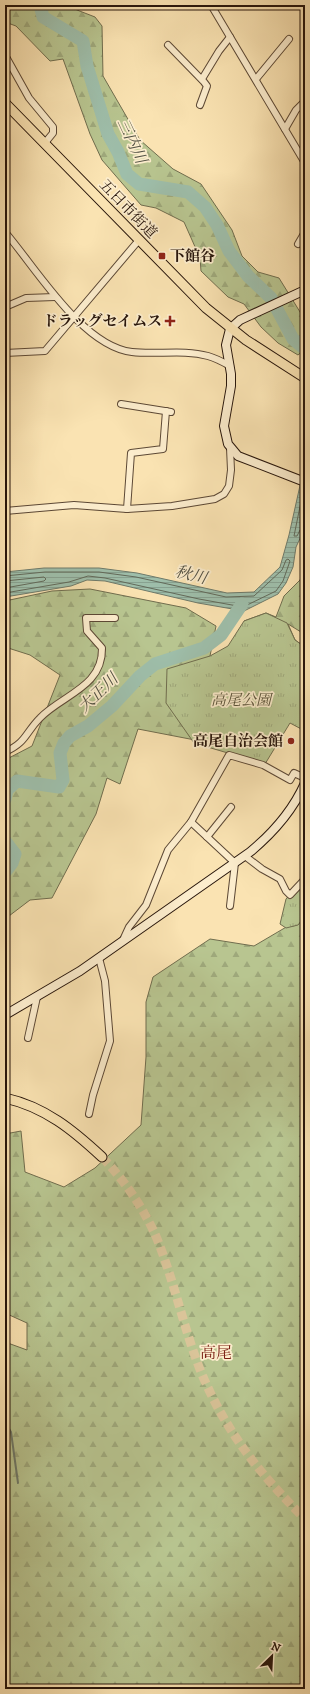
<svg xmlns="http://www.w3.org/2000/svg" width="310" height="1694" font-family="'IM FELL DW Pica','Noto Serif JP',serif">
<defs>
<pattern id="forest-firs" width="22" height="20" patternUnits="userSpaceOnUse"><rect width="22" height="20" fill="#b8c590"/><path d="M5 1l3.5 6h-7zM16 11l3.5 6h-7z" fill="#9ea87b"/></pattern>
<pattern id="park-tufts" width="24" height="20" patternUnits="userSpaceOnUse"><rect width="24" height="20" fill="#b8c590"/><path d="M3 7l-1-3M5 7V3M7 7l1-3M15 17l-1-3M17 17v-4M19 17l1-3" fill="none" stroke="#9ea87b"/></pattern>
<pattern id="water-rules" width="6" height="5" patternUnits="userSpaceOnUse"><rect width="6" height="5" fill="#9ebeaa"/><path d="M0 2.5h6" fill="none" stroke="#88a291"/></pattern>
</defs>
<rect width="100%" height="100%" fill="#fae3b2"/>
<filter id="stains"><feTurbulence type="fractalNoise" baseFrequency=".005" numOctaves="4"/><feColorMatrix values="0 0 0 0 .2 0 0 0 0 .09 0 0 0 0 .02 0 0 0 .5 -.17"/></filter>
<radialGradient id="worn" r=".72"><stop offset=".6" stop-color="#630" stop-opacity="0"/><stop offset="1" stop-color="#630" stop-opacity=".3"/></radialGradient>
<g fill="url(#forest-firs)" stroke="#706d4e">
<path d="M 5,5 L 69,5 L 77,10 L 95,17 L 102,26 L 103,76 L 140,140 L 173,169 L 201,184 L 232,230 L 242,256 L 258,272 L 279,278 L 305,320 L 305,349 L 298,355 L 278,343 L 261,327 L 244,304 L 228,297 L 201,271 L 200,258 L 184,222 L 156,208 L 141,205 L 102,160 L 90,134 L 63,59 L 50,61 L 16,26 L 5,22 Z"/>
<path d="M 305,570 L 305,607 L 304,611 L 305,614 L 305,638 L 301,632 L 288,624 L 295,640 L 305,647 L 244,621 L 266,613 L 276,617 L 284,596 L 300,580 Z"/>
<path d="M 90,589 L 186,608 L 216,626 L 210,656 L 227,680 L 195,740 L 138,729 L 120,784 L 107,778 L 96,814 L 52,898 L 30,900 L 5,919 L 5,760 L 32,746 L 60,675 L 30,655 L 5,647 L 5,601 L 52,591 Z"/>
<path d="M 305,916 L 305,1689 L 5,1689 L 5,1342 L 27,1350 L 27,1323 L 5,1313 L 5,1134 L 21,1131 L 25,1172 L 64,1187 L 95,1168 L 141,1125 L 146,1057 L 146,1002 L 153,977 L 210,939 L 254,946 Z"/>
</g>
<g fill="url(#park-tufts)" stroke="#706d4e">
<path d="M 266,613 L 287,623 L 295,640 L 305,647 L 305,731 L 290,723 L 265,764 L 194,743 L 166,703 L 167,669 L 210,656 L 228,646 L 244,621 Z"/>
<path d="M 301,882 L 305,886 L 305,916 L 298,925 L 286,928 L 280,924 L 286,899 Z"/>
</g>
<g fill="url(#water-rules)" stroke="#6e7a6a">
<path d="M 285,326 L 305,345 L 305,355 L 288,339 Z"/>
<path d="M 305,463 L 305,528 L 296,547 L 293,567 L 286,583 L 278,594 L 244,611 L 198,603 L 105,581 L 87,580 L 71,586 L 5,597 L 5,572 L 44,568 L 99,568 L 137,573 L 227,593 L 254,592 L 280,567 L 289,535 Z"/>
</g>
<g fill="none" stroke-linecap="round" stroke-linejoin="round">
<g stroke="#626a5a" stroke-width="1">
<path d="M 304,487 L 294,536 L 297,536 L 300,530 L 305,528"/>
<path d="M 5,576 L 45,572 L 99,572 L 136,577 L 226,597 L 254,596 L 282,570 L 286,560 L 288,559 L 290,561 L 283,581 L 276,591 L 243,607 L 199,599 L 105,578 L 88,576 L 69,582 L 5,593"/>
<path d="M 5,581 L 44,577 L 46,579 L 44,581 L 5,588"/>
</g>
<path stroke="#6e7a6a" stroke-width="2" d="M 5,1422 L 11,1432 L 18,1483"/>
<g stroke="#9ebeaa" stroke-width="13">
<path d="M 40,5 L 43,17 L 83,41 L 87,66 L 108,134 L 118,152 L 127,174 L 139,184 L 188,192 L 205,207 L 217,225 L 229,251 L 248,276 L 271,298 L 293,339 L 305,349"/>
<path d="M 5,799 L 7,790 L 17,781 L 59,787 L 63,780 L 60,753 L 64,743 L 70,736 L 88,726 L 112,706 L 140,676 L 155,664 L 204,648 L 221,635 L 242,604"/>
<path d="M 5,841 L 15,854 L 12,863 L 5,872"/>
</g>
<path stroke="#dac499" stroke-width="9" stroke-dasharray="9 4.5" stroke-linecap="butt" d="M 102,1157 C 124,1180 142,1206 155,1234 C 174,1279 183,1327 201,1372 C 226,1432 259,1473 305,1519"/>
<g stroke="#5c4835" stroke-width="8">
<g id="street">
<path d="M 211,5 L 305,163"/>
<path d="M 168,45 L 204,82 L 207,86 L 200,105"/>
<path d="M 5,55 L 29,98 L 53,127 L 53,133 L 44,144"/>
<path d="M 202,79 L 219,51 L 230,37"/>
<path d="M 256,79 L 289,39"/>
<path d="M 285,129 L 296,110 L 305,101"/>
<path d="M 5,232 C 36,268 82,346 132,352 C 157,355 183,349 208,356 C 215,358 223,362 230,366"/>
<path d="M 298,244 L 305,232"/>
<path d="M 5,307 L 26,298 L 55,297"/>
<path d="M 5,353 L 45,351 L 139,240"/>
<path d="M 121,404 L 171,412"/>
<path d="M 127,509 L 131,453 L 163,449 L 166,411"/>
<path d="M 5,511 L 74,505 L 127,509 L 172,506 L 215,499 L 224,494 L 229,486 L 231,470 L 230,448"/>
<path d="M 5,752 C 27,742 25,733 40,718 C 62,695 103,687 102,648 L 87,631 L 86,618 L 115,618"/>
<path d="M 191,822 L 235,863 L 230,906"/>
<path d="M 207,837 L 231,807"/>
<path d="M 245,856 L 262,869 L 280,879 L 286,891 L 290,895 L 305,879"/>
<path d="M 123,940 L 129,927 L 146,905 L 168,850 L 191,822 L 229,755 L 263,765 L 290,780 L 294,773 L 305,778"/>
<path d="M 28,1038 L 37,997"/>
<path d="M 89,1114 L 93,1095 L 110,1041 L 105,981 L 99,958"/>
</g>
</g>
<g stroke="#27150b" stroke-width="10">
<g id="secondary">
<path d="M 305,290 L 240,320 L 230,329 L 226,345 L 231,374 L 231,386 L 224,426 L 228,444 L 238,456 L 305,482"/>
<path d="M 5,1015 L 80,971 L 250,852 C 273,833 293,810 305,783"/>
</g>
</g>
<g stroke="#27150b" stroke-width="11">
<g id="primary">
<path d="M 5,103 L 206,308 L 246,340 L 305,378"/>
<path d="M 5,1098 C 45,1107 73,1130 102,1157"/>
</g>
</g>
<use href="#street" stroke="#fcedcd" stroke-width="6"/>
<use href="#secondary" stroke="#fcedcd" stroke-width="8"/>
<use href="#primary" stroke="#fae3b2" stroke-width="9"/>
</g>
<g fill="#8f2418" stroke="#fcedcd" stroke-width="1.5">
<rect x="158" y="252" width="8" height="8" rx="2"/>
<path d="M168 315h4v4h4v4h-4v4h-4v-4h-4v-4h4z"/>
<circle cx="291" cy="741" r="4"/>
</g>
<g text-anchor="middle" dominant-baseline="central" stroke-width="3.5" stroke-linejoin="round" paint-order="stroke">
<g font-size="15" fill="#27150b" stroke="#fcedcd">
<text transform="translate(128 209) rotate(46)">五日市街道</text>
</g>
<g font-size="15" font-weight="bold" fill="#27150b" stroke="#fcedcd" text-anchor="end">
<text x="170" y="256" text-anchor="start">下館谷</text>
<text x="162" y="321">ドラッグセイムス</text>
<text x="283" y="741">高尾自治会館</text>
</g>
<g font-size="15" font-style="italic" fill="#5a533a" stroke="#fcedcd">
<text x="241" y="700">高尾公園</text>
</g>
<g font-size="16" font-style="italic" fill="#515043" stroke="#fcedcd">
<text transform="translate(132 141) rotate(65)">三内川</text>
<text transform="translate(191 575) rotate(14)">秋川</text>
<text transform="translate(98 693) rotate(-44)">大正川</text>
</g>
<g font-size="16" fill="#7a1f14" stroke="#fcedcd">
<text x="216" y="1353">高尾</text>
</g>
</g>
<rect width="310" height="1694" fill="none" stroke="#fae3b2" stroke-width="20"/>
<rect x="6" y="6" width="298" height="1682" fill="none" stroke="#27150b" stroke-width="2"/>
<rect x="10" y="10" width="290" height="1674" fill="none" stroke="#27150b"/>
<g transform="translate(272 1656) rotate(24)" stroke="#fcedcd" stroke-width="3" paint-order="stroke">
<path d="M0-3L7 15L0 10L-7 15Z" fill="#27150b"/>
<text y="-6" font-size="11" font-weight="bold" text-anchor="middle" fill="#27150b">N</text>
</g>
<rect width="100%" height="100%" filter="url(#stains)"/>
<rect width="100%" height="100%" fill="url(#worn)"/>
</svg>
